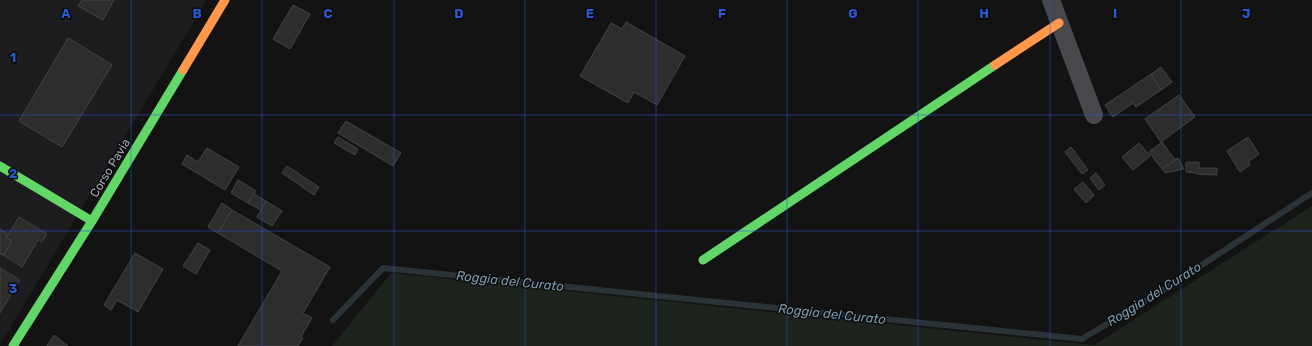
<svg xmlns="http://www.w3.org/2000/svg" width="1312" height="346" font-family="Rubik,sans-serif">
<rect width="100%" height="100%" fill="#131313"/>
<path fill="#1d1d1f" d="M 0,0 L 207,0 L 0,345 Z"/>
<path fill="#1d231d" d="M 1312,206 L 1312,346 L 332,346 L 391,273 L 1094,345 Z"/>
<g fill="none" stroke-linecap="round" stroke-linejoin="round">
<path stroke="#2a3338" stroke-width="6" d="M 333,320 L 383,268 L 1082,339 L 1165,289 L 1312,193"/>
</g>
<g fill="#2d2d2e" stroke="#424346">
<path d="M 82,0 L 114,0 L 103,20 L 78,6 Z"/>
<path d="M 293,5 L 310,14 L 290,49 L 273,39 Z"/>
<path d="M 626,22 L 685,56 L 657,105 L 634,92 L 628,103 L 580,76 L 611,23 L 622,29 Z"/>
<path d="M 68,38 L 112,65 L 62,147 L 19,121 Z"/>
<path d="M 1161,67 L 1172,82 L 1161,90 L 1151,74 Z"/>
<path d="M 1151,74 L 1161,90 L 1136,107 L 1133,103 L 1113,117 L 1105,105 Z"/>
<path d="M 1179,95 L 1195,117 L 1161,142 L 1145,119 Z"/>
<path d="M 346,121 L 401,153 L 393,166 L 338,133 Z"/>
<path d="M 338,137 L 358,149 L 355,155 L 334,143 Z"/>
<path d="M 1248,137 L 1259,154 L 1248,162 L 1250,165 L 1240,172 L 1227,151 Z"/>
<path d="M 1162,142 L 1175,160 L 1162,169 L 1149,152 Z"/>
<path d="M 1139,143 L 1150,156 L 1133,170 L 1122,157 Z"/>
<path d="M 1071,147 L 1088,170 L 1082,174 L 1065,152 Z"/>
<path d="M 207,148 L 239,167 L 225,190 L 182,164 L 187,155 L 198,162 Z"/>
<path d="M 1178,158 L 1184,169 L 1165,173 L 1162,169 Z"/>
<path d="M 1186,162 L 1199,162 L 1199,168 L 1217,168 L 1217,175 L 1197,174 L 1197,173 L 1186,172 Z"/>
<path d="M 287,166 L 319,187 L 314,195 L 282,173 Z"/>
<path d="M 1096,173 L 1105,185 L 1099,190 L 1090,178 Z"/>
<path d="M 238,180 L 256,191 L 248,203 L 231,193 Z"/>
<path d="M 1083,182 L 1094,195 L 1086,203 L 1074,189 Z"/>
<path d="M 254,194 L 266,201 L 261,210 L 248,203 Z"/>
<path d="M 266,201 L 282,211 L 272,226 L 257,217 Z"/>
<path d="M 222,203 L 232,210 L 218,233 L 208,227 Z"/>
<path d="M 232,210 L 330,267 L 303,313 L 312,318 L 301,337 L 303,338 L 298,346 L 238,346 L 282,271 L 218,233 Z"/>
<path d="M 19,217 L 47,234 L 42,242 L 38,240 L 22,267 L 3,255 L 12,241 L 6,238 Z"/>
<path d="M 0,229 L 8,234 L 6,238 L 12,241 L 3,255 L 0,254 Z"/>
<path d="M 198,243 L 210,250 L 196,274 L 183,266 Z"/>
<path d="M 135,253 L 163,269 L 138,312 L 117,300 L 111,310 L 104,305 Z"/>
<path d="M 0,268 L 20,280 L 0,313 Z"/>
<path d="M 54,335 L 68,346 L 47,346 Z"/>
</g>
<g fill="none" stroke-linecap="round" stroke-linejoin="round">
<path stroke="#47484c" stroke-width="18" d="M 1051,0 L 1094,115"/>
<g stroke="#63d668" stroke-width="9">
<path d="M 0,166 L 92,221"/>
<path d="M 703,260 L 995,65"/>
<path d="M 13,346 L 92,221 L 183,70"/>
</g>
<g stroke="#ff974d" stroke-width="9">
<path d="M 995,65 L 1059,23"/>
<path d="M 183,70 L 225,0"/>
</g>
</g>
<path fill="none" stroke="#2a57d4" stroke-width="1" stroke-opacity="0.55" d="M 131,0 L 131,346M 262,0 L 262,346M 394,0 L 394,346M 525,0 L 525,346M 656,0 L 656,346M 787,0 L 787,346M 918,0 L 918,346M 1050,0 L 1050,346M 1181,0 L 1181,346M 0,115 L 1312,115M 0,231 L 1312,231"/>
<g text-anchor="middle" dominant-baseline="central" stroke-width="3" stroke-linejoin="round" paint-order="stroke">
<g font-size="12" fill="#a4aab4" stroke="#0d0d0f">
<text transform="translate(110 168) rotate(-59)">Corso Pavia</text>
</g>
<g font-size="13" font-style="italic" fill="#7b9aae" stroke="#0d0d0f">
<text transform="translate(510 281) rotate(6)">Roggia del Curato</text>
<text transform="translate(1154 294) rotate(-32)">Roggia del Curato</text>
<text transform="translate(832 314) rotate(6)">Roggia del Curato</text>
</g>
</g>
<g font-size="13" text-anchor="middle" font-weight="bold" fill="#2a57d4" stroke="#0d0d0f" stroke-width="3" stroke-linejoin="round" paint-order="stroke">
<text x="66" y="18">A</text>
<text x="197" y="18">B</text>
<text x="328" y="18">C</text>
<text x="459" y="18">D</text>
<text x="590" y="18">E</text>
<text x="722" y="18">F</text>
<text x="853" y="18">G</text>
<text x="984" y="18">H</text>
<text x="1115" y="18">I</text>
<text x="1246" y="18">J</text>
<text x="13" y="62">1</text>
<text x="13" y="178">2</text>
<text x="13" y="293">3</text>
</g>
</svg>
